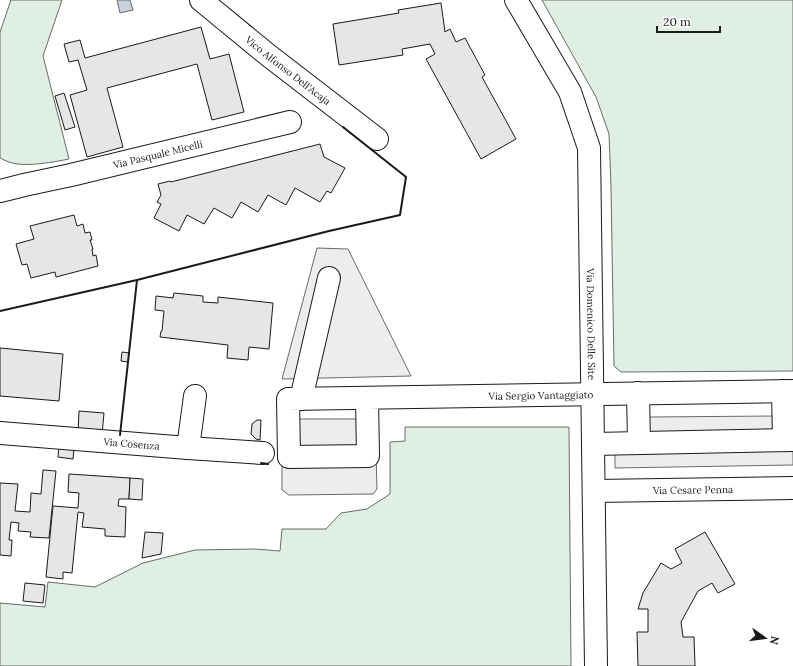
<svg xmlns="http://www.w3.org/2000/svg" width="793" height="666" font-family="Lora,serif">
<rect width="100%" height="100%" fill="#fff"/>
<g fill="#e0efe3" stroke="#6a6a6a">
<path d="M 11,0 L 62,0 L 43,56 L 69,159 C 54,162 27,167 12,163 C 8,162 4,160 0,158 L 0,32 Z"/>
<path d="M 542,0 L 793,0 L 793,371 L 621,372 L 614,366 L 611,187 L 609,134 L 596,97 Z"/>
<path d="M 405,427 L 569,427 L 571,666 L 0,666 L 0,603 L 45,607 L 48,582 L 95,587 L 143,563 L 195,550 L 255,549 L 280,551 L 282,529 L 326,529 L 341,513 L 367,509 L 390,494 L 390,442 L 405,441 Z"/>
</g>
<g fill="#ededed" stroke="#6a6a6a">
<path d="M 317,248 L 348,249 L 411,376 L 282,379 Z"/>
<path d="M 774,416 L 774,432 L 649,433 L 649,417 Z"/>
<path d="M 282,419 L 375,419 L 377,489 L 373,494 L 289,495 L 282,490 Z"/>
<path d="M 793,450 L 793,465 L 615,468 L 615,453 Z"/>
</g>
<path fill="#c6d2dc" stroke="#6a6a6a" d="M 117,0 L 130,0 L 133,10 L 120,13 Z"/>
<g fill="#e6e6e6" stroke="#1a1a1a">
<path d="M 441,3 L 445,32 L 450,29 L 456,42 L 465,38 L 485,75 L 482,77 L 516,139 L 481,159 L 426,59 L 435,54 L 430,44 L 402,49 L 403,55 L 339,65 L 333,24 L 399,13 L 398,10 Z"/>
<path d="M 201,27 L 210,59 L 229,54 L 244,112 L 212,120 L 197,64 L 107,88 L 123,147 L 87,157 L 70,95 L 87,90 L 78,60 L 69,62 L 64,44 L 80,40 L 85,58 Z"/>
<path d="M 64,93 L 75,127 L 65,130 L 55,96 Z"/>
<path d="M 320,144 L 324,157 L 345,168 L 331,193 L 327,191 L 320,202 L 295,188 L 286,205 L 268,195 L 258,212 L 241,202 L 232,218 L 214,208 L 204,224 L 187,215 L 179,231 L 154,218 L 161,204 L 157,202 L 161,195 L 158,184 L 170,181 L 171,182 Z"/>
<path d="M 74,215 L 77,226 L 83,224 L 85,233 L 90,232 L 92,240 L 90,240 L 93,249 L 92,249 L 93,256 L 96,255 L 98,266 L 56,277 L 55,272 L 31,278 L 27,264 L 22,265 L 16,244 L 34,239 L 30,226 Z"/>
<path d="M 174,293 L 203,296 L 203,302 L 218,303 L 218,297 L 273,303 L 269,349 L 249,347 L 248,360 L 227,358 L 228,345 L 160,337 L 161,331 L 162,331 L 164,311 L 155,310 L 156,296 L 173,298 Z"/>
<path d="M 0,348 L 63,354 L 59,401 L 0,396 Z"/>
<path d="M 122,352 L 129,353 L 128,362 L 121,361 Z"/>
<path d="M 79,411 L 104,413 L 102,435 L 78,433 Z"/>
<path d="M 257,420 L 261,420 L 260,440 L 256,439 L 251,434 L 252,424 Z"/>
<path d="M 59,446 L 74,448 L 73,459 L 58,457 Z"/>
<path d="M 43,470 L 56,471 L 49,538 L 30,537 L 31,532 L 18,531 L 19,523 L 11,522 L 9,540 L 12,540 L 11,556 L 0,555 L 0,483 L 18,484 L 15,511 L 30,512 L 31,493 L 41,494 Z"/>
<path d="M 69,474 L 130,478 L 129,499 L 119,499 L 118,506 L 126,507 L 125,537 L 105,536 L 105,529 L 82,527 L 84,513 L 78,512 L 72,573 L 63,572 L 63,579 L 46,577 L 53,506 L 78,508 L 79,493 L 68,492 Z"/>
<path d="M 130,478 L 143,479 L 142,500 L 129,499 Z"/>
<path d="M 145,532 L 163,533 L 161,554 L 142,558 Z"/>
<path d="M 705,532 L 735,584 L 718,593 L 712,583 L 698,591 L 681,622 L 683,637 L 694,637 L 695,666 L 638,666 L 637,632 L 648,632 L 648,609 L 638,609 L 643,593 L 661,563 L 671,569 L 682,563 L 675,549 Z"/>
<path d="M 25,583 L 45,585 L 43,603 L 23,601 Z"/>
</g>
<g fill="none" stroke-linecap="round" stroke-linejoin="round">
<g stroke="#1a1a1a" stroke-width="24">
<g id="minor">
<path id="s1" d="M 201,0 L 268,55 L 377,139"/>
<path id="s2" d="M 516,0 L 570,92 L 589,148 L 596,666"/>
<path id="s3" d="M 0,191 L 24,185 L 71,175 L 290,122"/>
<path d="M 783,391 L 784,440"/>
<path d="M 638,393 L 639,443"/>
<path id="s4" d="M 367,398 L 368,456 L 289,457 L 288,399 L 793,391"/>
<path d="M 301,399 L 329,278"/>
<path id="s5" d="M 0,433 L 188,448 L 263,453"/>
<path d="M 593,444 L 793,440"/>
<path d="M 188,448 L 195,396"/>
<path id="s6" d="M 594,491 L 793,488"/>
</g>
</g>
<use href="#minor" stroke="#fff" stroke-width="22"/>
<g stroke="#1a1a1a" stroke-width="2">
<path d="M 0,311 L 137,280 L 329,231 L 400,215 L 406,177 L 343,127"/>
<path d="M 120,435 L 137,280"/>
<path d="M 261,463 L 268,464"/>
</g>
</g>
<g text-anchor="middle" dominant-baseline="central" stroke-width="3" stroke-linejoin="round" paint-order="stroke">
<g font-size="10" fill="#1a1a1a" stroke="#fff">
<text stroke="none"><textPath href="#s1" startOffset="112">Vico Alfonso Dell'Acaja</textPath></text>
<text stroke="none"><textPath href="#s3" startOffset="162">Via Pasquale Micelli</textPath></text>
<text stroke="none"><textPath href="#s2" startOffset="342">Via Domenico Delle Site</textPath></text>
<text stroke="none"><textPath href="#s4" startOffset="448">Via Sergio Vantaggiato</textPath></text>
<text stroke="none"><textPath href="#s5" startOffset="132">Via Cosenza</textPath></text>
<text stroke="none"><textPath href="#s6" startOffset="99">Via Cesare Penna</textPath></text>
</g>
</g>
<g transform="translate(765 638) rotate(104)" stroke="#ffffff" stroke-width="3" paint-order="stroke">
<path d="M0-3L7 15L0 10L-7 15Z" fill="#1a1a1a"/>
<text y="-6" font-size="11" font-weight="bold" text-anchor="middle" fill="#1a1a1a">N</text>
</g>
<path d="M657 26v6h63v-6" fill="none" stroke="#1a1a1a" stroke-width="2"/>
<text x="663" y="26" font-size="12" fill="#1a1a1a" stroke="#ffffff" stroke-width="3" paint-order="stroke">20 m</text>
</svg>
